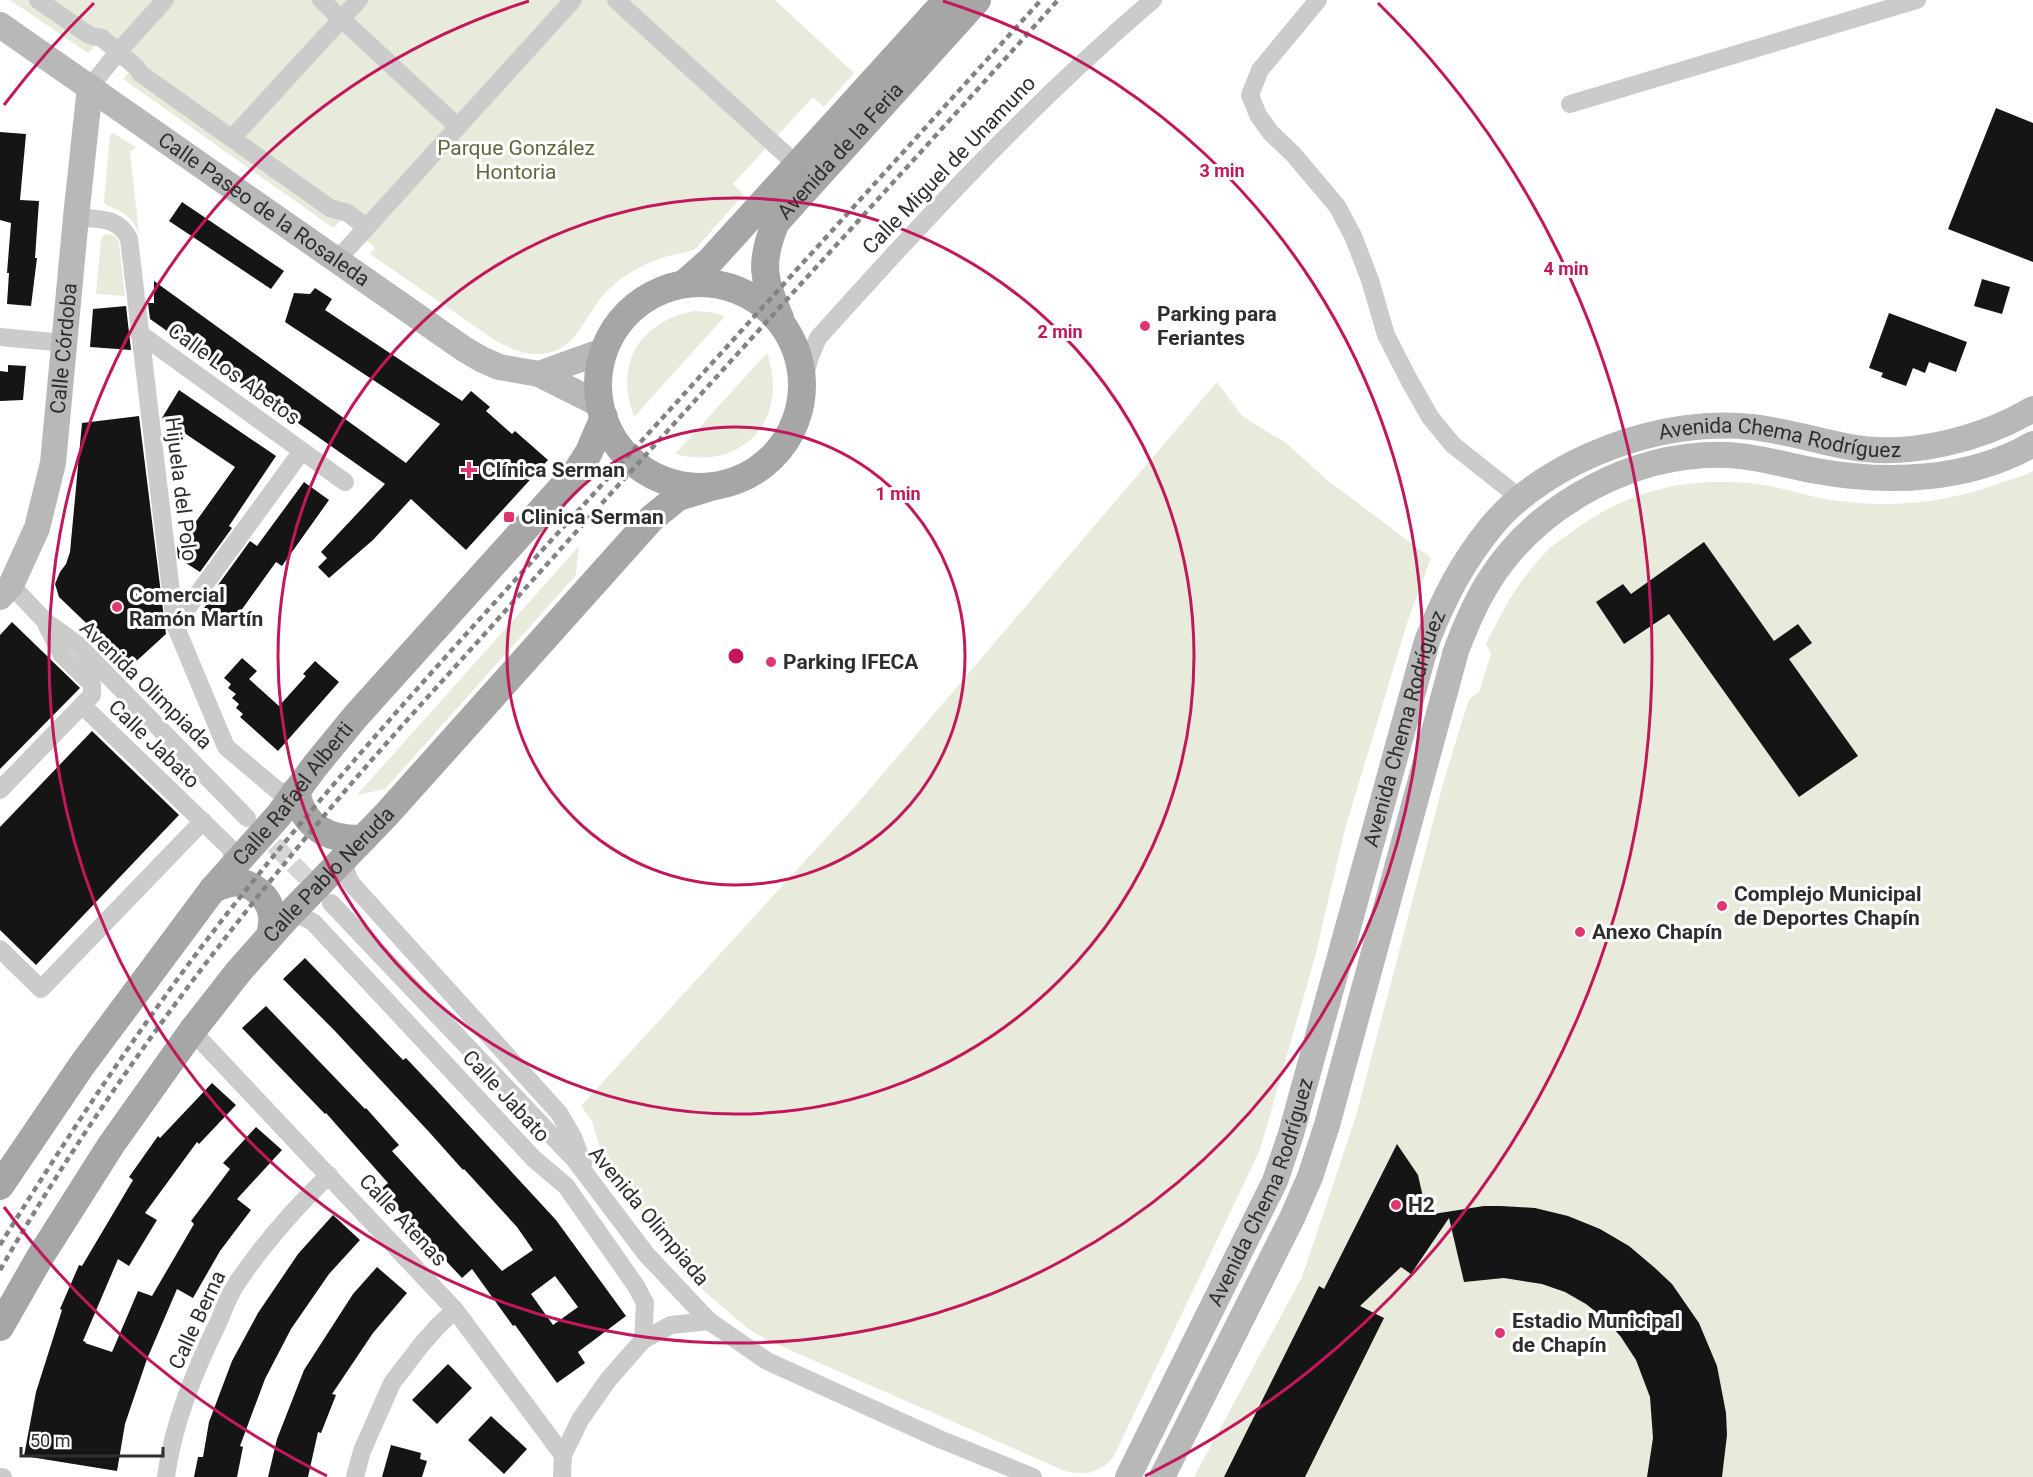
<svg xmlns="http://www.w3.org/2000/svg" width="2033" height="1477" font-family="Roboto,sans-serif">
<rect width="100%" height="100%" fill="#fff"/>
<g fill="#e8ebdc">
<path d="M 10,0 L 775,0 L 854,73 L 824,107 L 813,97 L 733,184 L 744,195 C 731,208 719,222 707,236 C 703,239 699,246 695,249 C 688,253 676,254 668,256 C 646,263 626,273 609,289 C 588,308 581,343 552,352 C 532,358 513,350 496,341 L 370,254 L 375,248 L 342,220 L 333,228 L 123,79 L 129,72 L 96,45 L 88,53 Z"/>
<path d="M 113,133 L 136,147 L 130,152 L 139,233 C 130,214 124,213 106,205 L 104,202 L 110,135 Z"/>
<path d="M 110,234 L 116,237 L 119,243 L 125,296 L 96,294 L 101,239 L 104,235 Z"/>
<path d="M 694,311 L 710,312 L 725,316 L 634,417 C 614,364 639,322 694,311 Z"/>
<path d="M 767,353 C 790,419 743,472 675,454 Z"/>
<path d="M 1217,382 L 1242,416 L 1286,443 L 1326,479 L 1431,558 L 1408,620 L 1345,829 L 1315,957 L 1260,1150 L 1114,1456 C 1101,1473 1085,1476 1065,1471 L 767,1340 L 747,1328 L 690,1279 L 627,1193 L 622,1181 L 599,1145 L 592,1121 L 581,1106 L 858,803 Z"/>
<path d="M 2033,471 L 2033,1477 L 1194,1477 L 1302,1277 L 1356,1116 L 1444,780 L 1469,699 L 1479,692 L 1491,654 L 1486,644 C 1502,611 1519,580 1545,553 C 1551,546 1559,541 1566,536 C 1621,493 1680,477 1749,483 C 1774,485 1800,494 1825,499 C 1886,509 1945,504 2003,482 C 2013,479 2024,476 2033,471 Z"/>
<path d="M 579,546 L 576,575 L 385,789 L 357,795 Z"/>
</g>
<g fill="#151515" fill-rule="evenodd">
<path d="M 1996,108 L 2033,123 L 2033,262 L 1948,229 Z"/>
<path d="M 0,132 L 26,134 L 20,200 L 39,201 L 35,258 L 37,258 L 31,306 L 7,304 L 9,273 L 7,273 L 11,223 L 0,220 Z"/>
<path d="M 182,202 L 284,271 L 271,289 L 169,221 Z"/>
<path d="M 1982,279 L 2010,287 L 2002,314 L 1974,306 Z"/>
<path d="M 154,281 L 406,463 L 440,424 L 285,322 L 294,293 L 310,294 L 315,288 L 332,299 L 325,310 L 462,401 L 471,391 L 490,407 L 486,411 L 512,434 L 515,431 L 548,460 L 466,550 L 411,499 L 373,540 L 329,578 L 318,567 L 327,558 L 321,552 L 385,484 L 150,319 L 148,303 L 154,303 Z"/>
<path d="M 126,306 L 131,350 L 90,347 L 93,309 Z"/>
<path d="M 1889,313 L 1967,342 L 1956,372 L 1929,362 L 1925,373 L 1913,368 L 1906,386 L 1881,377 L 1883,373 L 1869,368 Z"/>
<path d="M 8,365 L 26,366 L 23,400 L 0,401 L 0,371 L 8,372 Z"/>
<path d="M 179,390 L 276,456 L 229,526 L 232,528 L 200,572 L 178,558 L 177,548 L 235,467 L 162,418 Z"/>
<path d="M 139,416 L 166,634 L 131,666 L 59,597 L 55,584 L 60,572 L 66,564 L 70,552 L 82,423 Z"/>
<path d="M 304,482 L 329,500 L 282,566 L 276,562 L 230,626 L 204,608 L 220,587 L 218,585 L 250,541 L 257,546 Z"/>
<path d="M 1704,542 L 1774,641 L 1798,624 L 1812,643 L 1789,659 L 1858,756 L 1799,797 L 1669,614 L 1624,644 L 1596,602 L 1623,584 L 1631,594 Z"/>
<path d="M 12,622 L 80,688 L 0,769 L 0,635 Z"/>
<path d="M 242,658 L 257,671 L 249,679 L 279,706 L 306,676 L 303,674 L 315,661 L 339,682 L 278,751 L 240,717 L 243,714 L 236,708 L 239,704 L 232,698 L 236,694 L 228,688 L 231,684 L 224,678 Z"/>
<path d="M 92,731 L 179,815 L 36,965 L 0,930 L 0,827 Z"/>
<path d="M 305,958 L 403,1060 L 406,1058 L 439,1093 L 556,1220 L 626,1316 L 578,1352 L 585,1363 L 557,1383 L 515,1325 L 513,1326 L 472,1269 L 462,1278 L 380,1190 L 388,1183 L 326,1113 L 325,1114 L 242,1028 L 266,1006 L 365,1109 L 366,1108 L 399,1145 L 392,1151 L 502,1271 L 533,1250 L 517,1227 L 464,1169 L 463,1170 L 430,1133 L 334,1030 L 283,979 ZM 555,1276 L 578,1307 L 553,1325 L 531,1294 Z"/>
<path d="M 212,1083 L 236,1105 L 199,1144 L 197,1142 L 145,1213 L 157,1220 L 129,1266 L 118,1259 L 83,1341 L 86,1342 L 85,1343 L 112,1352 L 138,1291 L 152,1296 L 194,1224 L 191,1221 L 230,1169 L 223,1163 L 256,1127 L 282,1150 L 237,1199 L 251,1210 L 220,1251 L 193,1298 L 177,1289 L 147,1359 L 125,1424 L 117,1471 L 24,1456 L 36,1392 L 62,1310 L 60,1309 L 79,1265 L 82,1266 L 133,1180 L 129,1177 L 158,1136 L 160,1138 Z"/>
<path d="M 1397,1144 L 1418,1175 L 1427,1215 L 1484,1206 L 1501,1206 L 1535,1208 L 1568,1216 L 1600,1229 L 1629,1246 L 1655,1268 L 1672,1284 L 1699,1323 L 1717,1366 L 1726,1413 L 1727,1435 L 1722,1477 L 1647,1477 L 1653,1438 L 1650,1397 L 1636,1360 L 1621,1337 L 1606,1320 L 1586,1304 L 1565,1292 L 1542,1284 L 1504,1278 L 1464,1282 L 1449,1218 L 1411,1274 L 1401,1267 L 1360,1306 L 1384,1318 L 1305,1477 L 1224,1477 L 1319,1286 L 1324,1289 Z"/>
<path d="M 333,1215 L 360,1240 L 329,1274 L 291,1329 L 265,1379 L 240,1446 L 243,1447 L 237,1477 L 194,1477 L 198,1457 L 203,1457 L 209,1422 L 232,1361 L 258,1313 L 298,1254 Z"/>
<path d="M 377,1267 L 407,1293 L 373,1333 L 332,1394 L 336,1395 L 321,1433 L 318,1432 L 308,1477 L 268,1477 L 277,1439 L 304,1370 L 353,1294 Z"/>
<path d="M 448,1364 L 472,1388 L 437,1424 L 412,1400 Z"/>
<path d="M 491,1416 L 527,1449 L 504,1474 L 468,1440 Z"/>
<path d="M 391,1445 L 421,1453 L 420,1459 L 427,1461 L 422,1477 L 382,1477 Z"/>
</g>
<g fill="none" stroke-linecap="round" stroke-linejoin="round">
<path stroke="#d5d5d5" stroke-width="18" stroke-dasharray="18 9" stroke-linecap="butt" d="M 255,826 L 322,893"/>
<g stroke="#cbcbcb" stroke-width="18">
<path d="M 38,0 L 89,35 L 102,38 L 136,67 L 141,74 L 330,208 L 348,213 L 366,227"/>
<path d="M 321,0 L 458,127"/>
<path d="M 616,0 L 797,165"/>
<path d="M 1318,0 L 1260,70 L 1250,95 L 1258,115 L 1271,133 L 1293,154 L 1337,206 L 1353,236 L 1370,280 L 1386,335 L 1408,378 L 1430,417 L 1453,445 L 1520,498"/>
<path d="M 90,87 L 118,52 L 165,0"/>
<path d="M 1570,104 L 1917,0"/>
<path d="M 232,138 L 359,0"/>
<path d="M 76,217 C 99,220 118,216 129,239 L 175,625 L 226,747 L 277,790 L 287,793 L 296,791"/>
<path d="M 337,260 L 573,0"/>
<path d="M 139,333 L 345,482"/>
<path d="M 0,337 L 65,343"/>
<path d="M 803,381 L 810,357 L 818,338 C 924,220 1032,103 1153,0"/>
<path d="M 11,585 L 45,621 L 77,644 L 247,818"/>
<path d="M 175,625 L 302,451"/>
<path d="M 82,705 L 230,848 L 233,857 L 234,866"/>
<path d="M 0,790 L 92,695 L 92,684 L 62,655 L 47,626"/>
<path d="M 346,857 L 346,872 L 351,883 L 559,1113 L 573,1137 L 583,1164"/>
<path d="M 331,903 L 575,1160 L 646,1254 L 709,1321 L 767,1361 L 937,1438 L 1033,1477"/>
<path d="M 288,916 L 301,916 L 313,922 L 534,1159 L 566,1186 L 636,1286 L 645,1303 L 643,1340"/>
<path d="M 0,949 L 41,989 L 203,821"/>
<path d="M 192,1031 L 455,1310 L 563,1455"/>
<path d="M 0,1477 L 3,1477"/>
<path d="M 166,1477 C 173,1423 195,1370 219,1321 C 224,1308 229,1295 237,1283 C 263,1244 295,1208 329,1175"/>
<path d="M 355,1477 L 362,1451 L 392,1383 L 422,1344 L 438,1326 L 455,1310"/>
<path d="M 562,1477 L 563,1455 L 580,1420 L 608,1380 L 643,1340 L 671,1325 L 709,1321"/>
</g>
<g stroke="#b8b8b8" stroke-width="26">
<path id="s1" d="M 0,25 L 464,349 L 481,359 L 499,367 L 539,374 L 599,404"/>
<path d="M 539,374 L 603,351"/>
<path id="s2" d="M 0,597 L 11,585 L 37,528 L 53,463 L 76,217 L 90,87"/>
<path id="s3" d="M 1128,1477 L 1275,1181 L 1291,1134 L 1427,641 C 1444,598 1461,564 1491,527 C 1548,458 1664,417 1752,427 C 1786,431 1817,441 1850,447 C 1909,458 1983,439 2033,409"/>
<path d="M 1162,1477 L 1292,1218 L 1310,1177 L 1327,1125 L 1456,651 C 1465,627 1475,603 1489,581 C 1538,503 1635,452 1727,455 C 1758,456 1787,466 1817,471 C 1887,484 1969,481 2033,444"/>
</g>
<g stroke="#a6a6a6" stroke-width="28">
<circle cx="700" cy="385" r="102"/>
<path d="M 685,283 L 711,260 L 947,0"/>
<path id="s4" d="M 780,318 C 763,280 759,262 776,222 L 977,0"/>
<path d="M 296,791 C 303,828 329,840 363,839"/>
<path d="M 213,889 C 218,887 225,884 231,883 C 250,880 269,896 272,915 C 273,921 271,928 271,934"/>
<path id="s5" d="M 0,1186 L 82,1065 L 213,889 L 279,815 L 315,766 L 356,716 L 577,471 L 589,452 L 604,417"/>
<path id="s6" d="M 0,1327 L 40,1257 L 111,1145 L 192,1031 L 239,971 L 288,916 L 386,815 L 652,518 L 678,497 L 714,486"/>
</g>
<g stroke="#838383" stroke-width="4.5" stroke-dasharray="6 4.5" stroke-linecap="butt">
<path d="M 0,1245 C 70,1132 144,1020 226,915 C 346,763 478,621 608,478 C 752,319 897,159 1041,0"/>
<path d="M 0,1270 C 98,1100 218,940 345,791 C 402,724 463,659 522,592 C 700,394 880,198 1058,0"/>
</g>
</g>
<g fill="none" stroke="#c2185b" stroke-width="3">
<circle cx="736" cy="656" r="229"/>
<circle cx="736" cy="656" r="458"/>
<path d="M943 1A687 687 0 1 1 529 1"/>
<path d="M327 1476A916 916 0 0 1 4 1207M4 105A916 916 0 0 1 94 3M1378 3A916 916 0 0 1 1145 1476"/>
</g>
<g fill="#df3673" stroke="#fff" stroke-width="2">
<circle cx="1145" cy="326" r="6"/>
<path d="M466 461h6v6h6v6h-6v6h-6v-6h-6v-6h6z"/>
<rect x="503" y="511" width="12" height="12" rx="3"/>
<circle cx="117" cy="607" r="6"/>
<circle cx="771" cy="662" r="6"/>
<circle cx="1722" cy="906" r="6"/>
<circle cx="1580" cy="932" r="6"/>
<circle cx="1396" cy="1205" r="6"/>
<circle cx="1500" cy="1333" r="6"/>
</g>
<g text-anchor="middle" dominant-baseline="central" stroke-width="6" stroke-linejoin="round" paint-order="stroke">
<g font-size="21" fill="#5d683d" stroke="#fff">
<text x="516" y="148">Parque González<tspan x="516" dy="24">Hontoria</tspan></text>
</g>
<g font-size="21" fill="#2e2e2e" stroke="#fff">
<text stroke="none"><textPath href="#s4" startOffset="196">Avenida de la Feria</textPath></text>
<text transform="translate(949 165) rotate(-46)">Calle Miguel de Unamuno</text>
<text stroke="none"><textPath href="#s1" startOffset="322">Calle Paseo de la Rosaleda</textPath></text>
<text stroke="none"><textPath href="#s2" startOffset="261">Calle Córdoba</textPath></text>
<text transform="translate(234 374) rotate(36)">Calle Los Abetos</text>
<text stroke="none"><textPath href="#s3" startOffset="1341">Avenida Chema Rodríguez</textPath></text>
<text transform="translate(181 489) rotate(83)">Hijuela del Polo</text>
<text transform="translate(146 685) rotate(44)">Avenida Olimpiada</text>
<text stroke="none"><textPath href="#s3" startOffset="801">Avenida Chema Rodríguez</textPath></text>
<text transform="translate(154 744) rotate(44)">Calle Jabato</text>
<text stroke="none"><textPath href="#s5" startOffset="490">Calle Rafael Alberti</textPath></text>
<text stroke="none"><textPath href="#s6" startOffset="561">Calle Pablo Neruda</textPath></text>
<text transform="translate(506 1096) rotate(47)">Calle Jabato</text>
<text stroke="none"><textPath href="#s3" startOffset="315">Avenida Chema Rodríguez</textPath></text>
<text transform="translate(649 1216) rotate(50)">Avenida Olimpiada</text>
<text transform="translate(403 1220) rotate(47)">Calle Atenas</text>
<text transform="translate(197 1320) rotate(-65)">Calle Berna</text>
</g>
<g font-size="21" font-weight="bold" fill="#2e2e2e" stroke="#fff" text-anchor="start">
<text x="1157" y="314">Parking para<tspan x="1157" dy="24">Feriantes</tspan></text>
<text x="482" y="470">Clínica Serman</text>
<text x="521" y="517">Clinica Serman</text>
<text x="129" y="595">Comercial<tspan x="129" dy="24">Ramón Martín</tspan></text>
<text x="783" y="662">Parking IFECA</text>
<text x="1734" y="894">Complejo Municipal<tspan x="1734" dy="24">de Deportes Chapín</tspan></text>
<text x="1592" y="932">Anexo Chapín</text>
<text x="1408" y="1205">H2</text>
<text x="1512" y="1321">Estadio Municipal<tspan x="1512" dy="24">de Chapín</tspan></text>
</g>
</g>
<circle cx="736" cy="656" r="9" fill="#c2185b" stroke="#fff" stroke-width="3"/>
<g font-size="18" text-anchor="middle" font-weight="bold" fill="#c2185b" stroke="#fff" stroke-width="6" stroke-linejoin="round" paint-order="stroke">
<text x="1222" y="177">3 min</text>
<text x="1566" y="275">4 min</text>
<text x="1060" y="338">2 min</text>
<text x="898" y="500">1 min</text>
</g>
<path d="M21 1447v9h142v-9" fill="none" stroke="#2e2e2e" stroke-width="3"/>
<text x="30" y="1447" font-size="18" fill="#2e2e2e" stroke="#ffffff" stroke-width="4.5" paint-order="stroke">50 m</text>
</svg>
